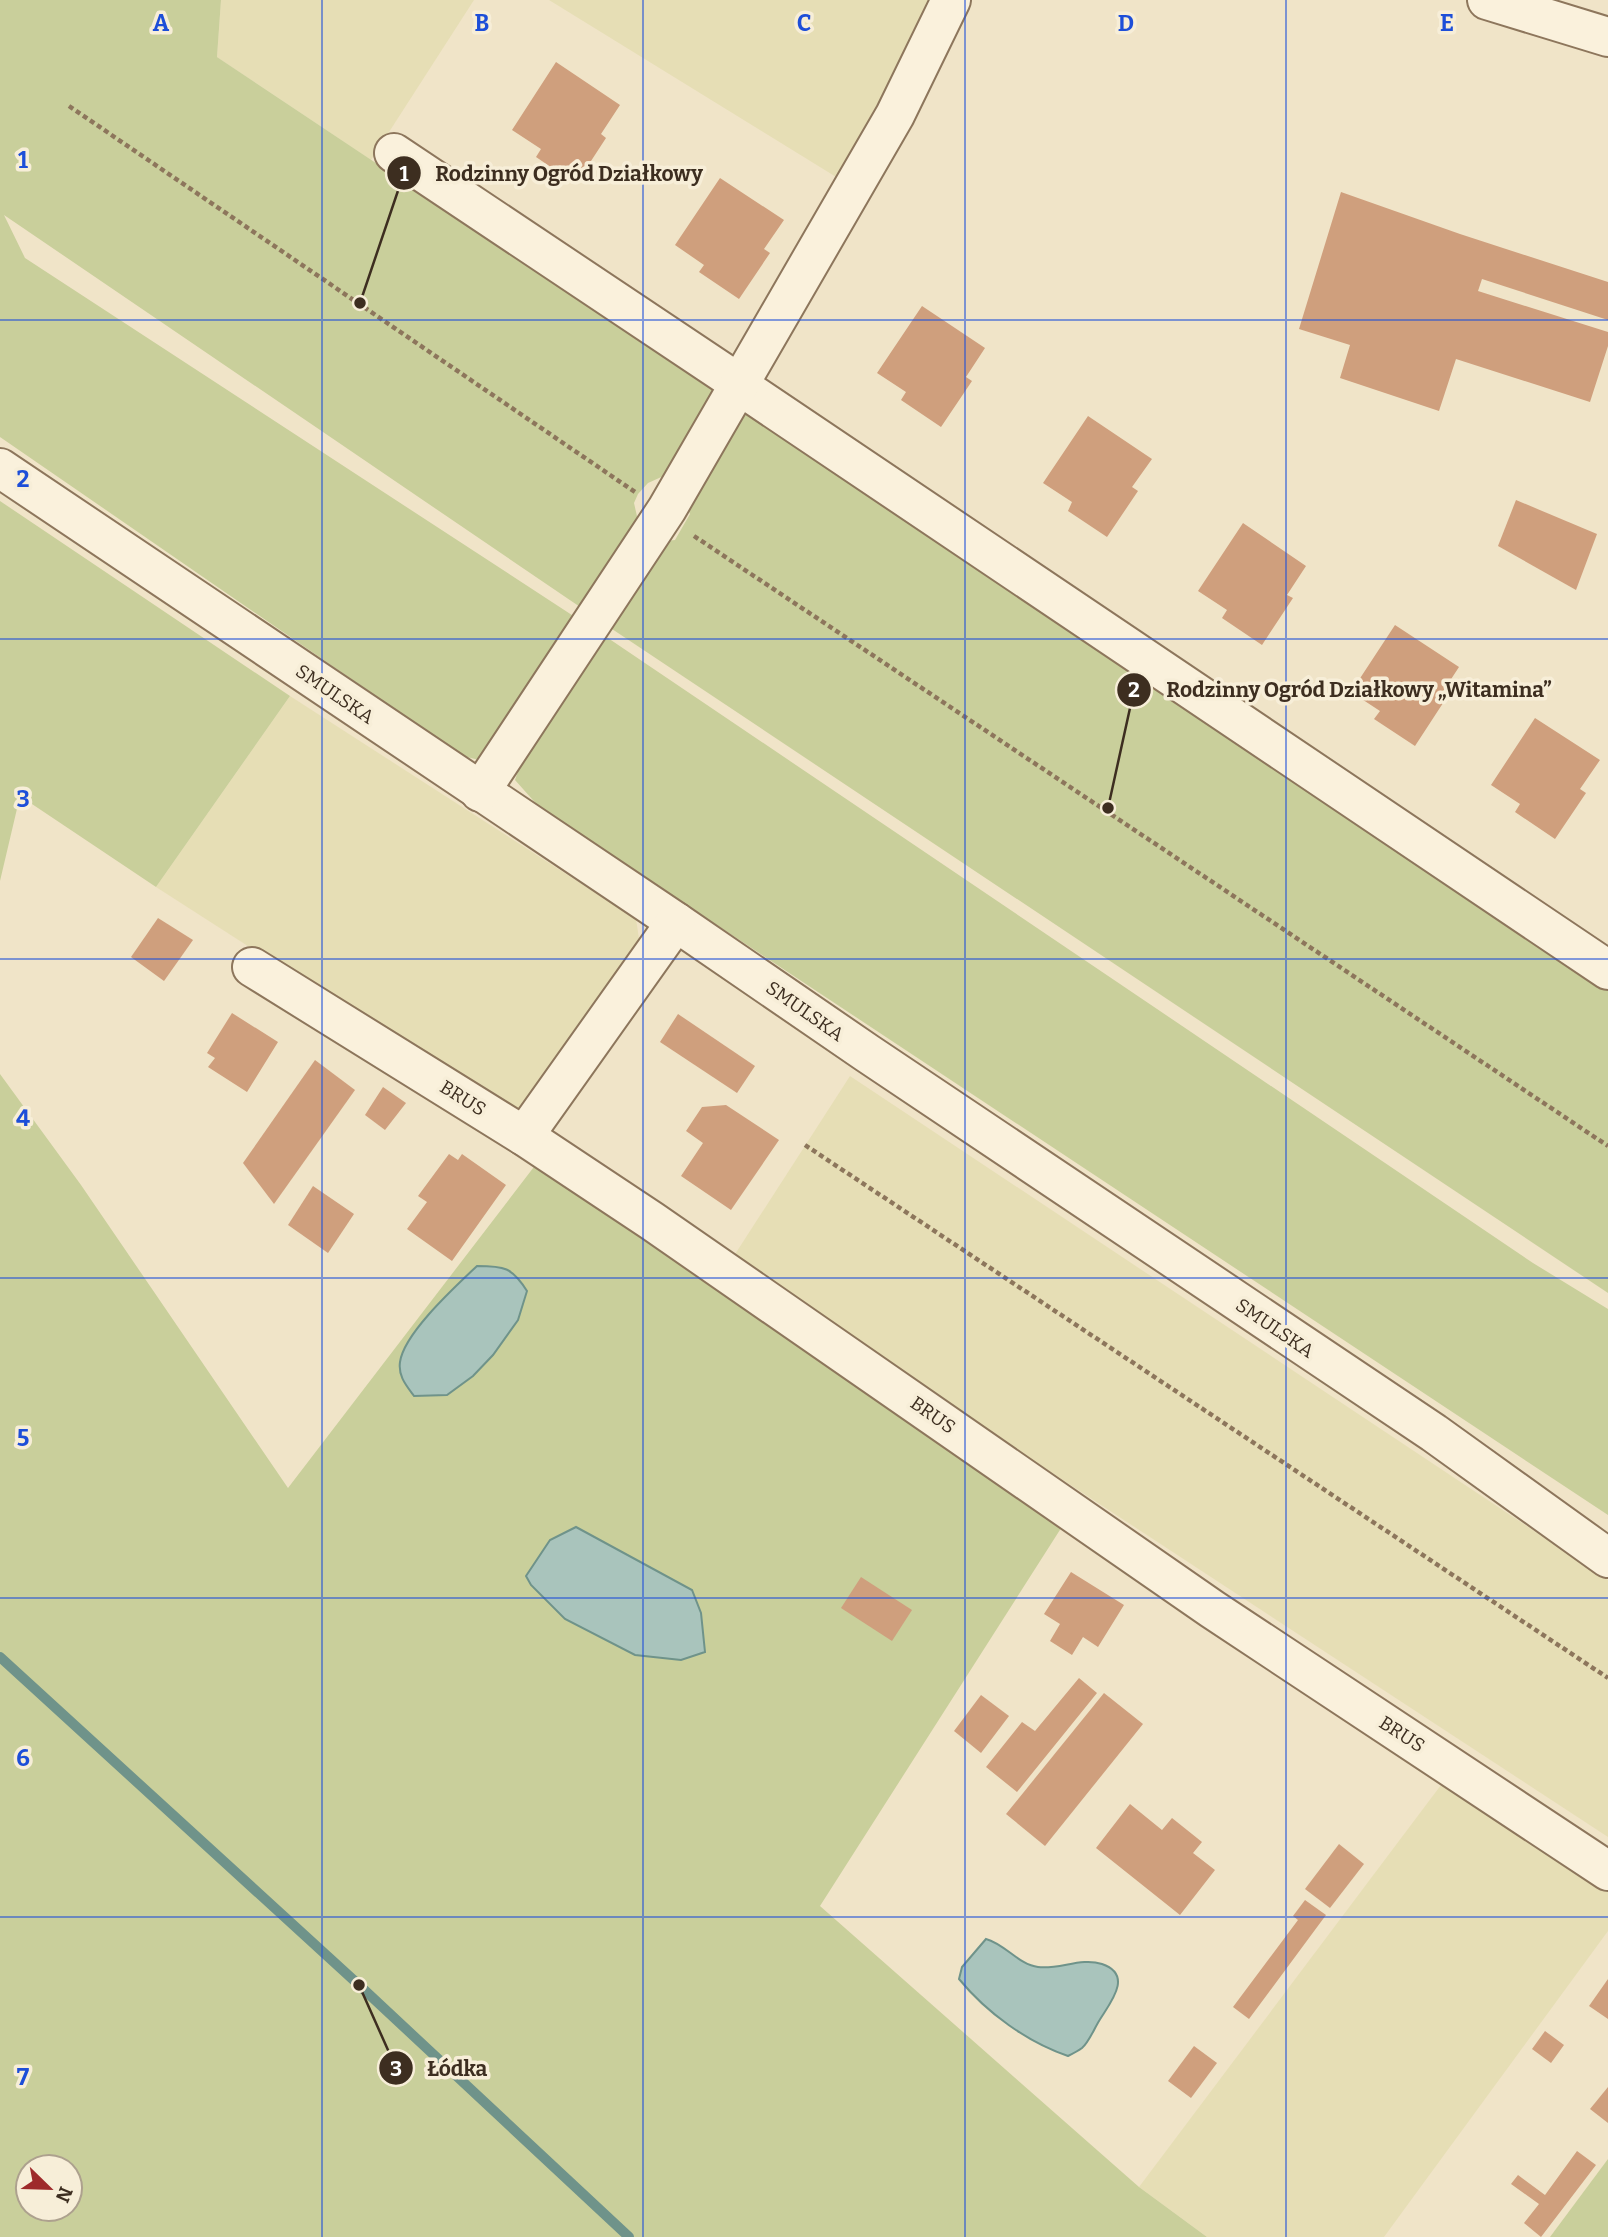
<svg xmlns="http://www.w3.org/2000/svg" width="1608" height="2237" font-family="Bitter,serif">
<rect width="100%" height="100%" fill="#f0e4c8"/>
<g fill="#e6deb5">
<path d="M 221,0 L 474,0 L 371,160 L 217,57 Z"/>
<path d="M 549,0 L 930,0 L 841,180 Z"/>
<path d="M 290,696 L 636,919 L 640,945 L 518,1120 L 156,887 Z"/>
<path d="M 850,1076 L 1608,1580 L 1608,1837 L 730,1262 Z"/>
<path d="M 1447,1777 L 1608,1883 L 1608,1931 L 1384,2237 L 1207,2237 L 1139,2187 Z"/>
</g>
<g fill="#c9cf9b" fill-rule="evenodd">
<path d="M 0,0 L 221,0 L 217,57 L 719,392 L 668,474 L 648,483 L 638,494 L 634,503 L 641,534 L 586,611 L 4,215 L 25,258 L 578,619 L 479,760 L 463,756 L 0,437 Z"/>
<path d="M 742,410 L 1608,990 L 1608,1293 L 606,625 L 657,542 L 675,540 L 690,514 L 684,499 Z"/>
<path d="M 0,501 L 290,696 L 156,887 L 20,796 L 0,881 Z"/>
<path d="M 602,634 L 1533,1263 L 1608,1309 L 1608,1515 L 540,808 L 515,780 L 534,726 Z"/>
<path d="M 0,1074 L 81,1185 L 288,1488 L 540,1159 L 700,1279 L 1065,1522 L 820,1906 L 1139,2187 L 1207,2237 L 0,2237 ZM 28,2167 L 70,2167 L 70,2209 L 28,2209 Z"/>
<path d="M 1608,2159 L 1608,2237 L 1550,2237 Z"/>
</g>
<g fill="#a9c4bc" stroke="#6f938a" stroke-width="2">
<path d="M 477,1266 C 504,1266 512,1267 527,1291 L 518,1320 L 493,1355 L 473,1376 L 447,1395 L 414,1396 C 406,1385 398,1376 400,1362 C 404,1333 456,1286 477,1266 Z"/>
<path d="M 576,1527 L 692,1590 L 701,1613 L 705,1652 L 681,1660 L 635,1655 L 565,1619 L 531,1585 L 526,1576 L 550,1540 Z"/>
<path d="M 986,1939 C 1005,1944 1019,1965 1038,1967 C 1059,1970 1081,1957 1102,1964 C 1134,1975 1110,2003 1099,2021 C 1094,2029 1089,2042 1082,2048 C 1078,2051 1072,2054 1068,2056 C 1027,2042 987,2013 959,1979 L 962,1967 Z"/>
</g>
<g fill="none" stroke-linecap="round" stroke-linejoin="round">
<path stroke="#6f938a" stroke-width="10" d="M 0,1657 L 359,1985 L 629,2237"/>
</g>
<g fill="#cf9f7d">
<path d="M 556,62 L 620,105 L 601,134 L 606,138 L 576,184 L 536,157 L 541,149 L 512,130 Z"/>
<path d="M 720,178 L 784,220 L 764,249 L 770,253 L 739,299 L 699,272 L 704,265 L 675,245 Z"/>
<path d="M 1341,192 L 1460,234 L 1608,282 L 1608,320 L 1482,279 L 1478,291 L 1608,332 L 1608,346 L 1590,402 L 1456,359 L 1439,411 L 1340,378 L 1350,345 L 1299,329 Z"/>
<path d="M 922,306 L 985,348 L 966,377 L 972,381 L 941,427 L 901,400 L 906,392 L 877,373 Z"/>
<path d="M 1088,416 L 1152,459 L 1132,487 L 1138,491 L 1107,537 L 1068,511 L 1072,502 L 1043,483 Z"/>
<path d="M 1516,500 L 1597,534 L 1576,590 L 1498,546 Z"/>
<path d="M 1243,523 L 1306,566 L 1287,595 L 1293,598 L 1262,645 L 1222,618 L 1227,610 L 1198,591 Z"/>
<path d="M 1395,625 L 1459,667 L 1440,696 L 1445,700 L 1415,746 L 1374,719 L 1380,711 L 1351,692 Z"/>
<path d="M 1535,718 L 1600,760 L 1580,789 L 1586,793 L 1555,839 L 1515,812 L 1520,804 L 1491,785 Z"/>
<path d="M 158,918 L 193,940 L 164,981 L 131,957 Z"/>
<path d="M 232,1013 L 278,1042 L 247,1092 L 208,1067 L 215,1058 L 207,1053 Z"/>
<path d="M 678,1014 L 755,1066 L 737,1093 L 660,1042 Z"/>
<path d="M 315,1060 L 355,1090 L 274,1204 L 243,1163 Z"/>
<path d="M 383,1087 L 406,1103 L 385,1130 L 365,1115 Z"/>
<path d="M 726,1105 L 779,1140 L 731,1210 L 681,1176 L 703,1143 L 686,1131 L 702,1107 Z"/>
<path d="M 449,1154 L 458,1160 L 462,1154 L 506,1185 L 452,1261 L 407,1229 L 427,1202 L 418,1196 Z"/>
<path d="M 313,1186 L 354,1214 L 328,1253 L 288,1225 Z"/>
<path d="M 1071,1572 L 1124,1605 L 1098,1647 L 1083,1637 L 1072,1655 L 1050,1641 L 1060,1624 L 1044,1614 Z"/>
<path d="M 861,1577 L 912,1610 L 892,1641 L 841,1608 Z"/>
<path d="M 1079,1678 L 1097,1693 L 1017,1792 L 986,1767 L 1022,1722 L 1035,1731 Z"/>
<path d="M 1104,1693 L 1143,1724 L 1045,1846 L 1006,1814 Z"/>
<path d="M 981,1695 L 1009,1716 L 981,1753 L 954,1731 Z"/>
<path d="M 1130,1804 L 1162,1830 L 1172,1818 L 1202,1842 L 1193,1853 L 1215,1870 L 1180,1915 L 1096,1848 Z"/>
<path d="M 1339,1844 L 1364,1864 L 1330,1908 L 1305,1889 Z"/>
<path d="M 1305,1900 L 1326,1915 L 1249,2019 L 1233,2007 L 1298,1920 L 1293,1916 Z"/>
<path d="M 1608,1979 L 1608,2019 L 1589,2006 Z"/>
<path d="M 1545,2031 L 1564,2045 L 1551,2063 L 1532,2049 Z"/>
<path d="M 1194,2046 L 1217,2063 L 1191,2098 L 1168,2081 Z"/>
<path d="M 1608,2087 L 1608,2123 L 1590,2109 Z"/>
<path d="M 1577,2151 L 1596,2165 L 1541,2237 L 1524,2223 L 1539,2204 L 1511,2184 L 1518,2175 L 1545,2195 Z"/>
</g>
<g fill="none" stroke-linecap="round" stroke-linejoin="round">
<g stroke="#8d765c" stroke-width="42">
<g id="minor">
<path d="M 1487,0 L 1608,37"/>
<path d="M 394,153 L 728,376 L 752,394 L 1608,970"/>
<path d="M 0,468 L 676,922 L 867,1053 L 1434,1433 L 1608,1558"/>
<path d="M 480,792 L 667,509 L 895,115 L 951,0"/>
<path d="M 252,967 L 524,1136 L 652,1221 L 1212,1609 L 1608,1871"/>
<path d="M 524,1136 L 676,922"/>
</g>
</g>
<g stroke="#8d765c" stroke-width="4.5" stroke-dasharray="5 3.5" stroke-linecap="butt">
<path d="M 69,106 L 635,492"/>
<path d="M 694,536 L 1608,1146"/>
<path d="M 805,1145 L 1608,1678"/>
</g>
<use href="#minor" stroke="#faf1dc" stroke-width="38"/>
</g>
<path fill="none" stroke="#1d4ed8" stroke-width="2" stroke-opacity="0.55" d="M 322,0 L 322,2237M 643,0 L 643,2237M 965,0 L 965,2237M 1286,0 L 1286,2237M 0,320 L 1608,320M 0,639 L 1608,639M 0,959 L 1608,959M 0,1278 L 1608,1278M 0,1598 L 1608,1598M 0,1917 L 1608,1917"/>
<g text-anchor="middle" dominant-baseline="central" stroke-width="7" stroke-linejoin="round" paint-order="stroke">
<g font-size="19" fill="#3d2e20" stroke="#f7eed8">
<text transform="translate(335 694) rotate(34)">SMULSKA</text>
<text transform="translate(805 1011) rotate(35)">SMULSKA</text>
<text transform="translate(463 1098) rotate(32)">BRUS</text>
<text transform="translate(1275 1328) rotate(34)">SMULSKA</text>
<text transform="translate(933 1415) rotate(35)">BRUS</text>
<text transform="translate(1402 1734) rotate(33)">BRUS</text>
</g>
</g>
<g font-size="23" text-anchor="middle" font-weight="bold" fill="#1d4ed8" stroke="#f7eed8" stroke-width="7" stroke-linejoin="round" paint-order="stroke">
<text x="161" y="31">A</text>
<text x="482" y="31">B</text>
<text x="804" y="31">C</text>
<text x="1126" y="31">D</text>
<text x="1447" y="31">E</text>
<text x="23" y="168">1</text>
<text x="23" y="487">2</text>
<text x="23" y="807">3</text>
<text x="23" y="1126">4</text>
<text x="23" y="1446">5</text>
<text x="23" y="1766">6</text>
<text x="23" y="2085">7</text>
</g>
<path fill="none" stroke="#3d2e20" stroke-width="2.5" d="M360 303L404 173M1108 808L1134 690M359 1985L396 2068"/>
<g fill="#3d2e20" stroke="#f7eed8" stroke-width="2.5">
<circle cx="360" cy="303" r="7"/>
<circle cx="1108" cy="808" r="7"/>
<circle cx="359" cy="1985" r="7"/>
<circle cx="404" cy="173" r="18"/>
<circle cx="1134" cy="690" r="18"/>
<circle cx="396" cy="2068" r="18"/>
</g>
<g font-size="21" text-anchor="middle" font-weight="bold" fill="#fff">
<text x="404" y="181">1</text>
<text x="1134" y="697">2</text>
<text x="396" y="2076">3</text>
</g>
<g font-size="21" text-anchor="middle" font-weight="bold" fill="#3d2e20" stroke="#f7eed8" stroke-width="7" stroke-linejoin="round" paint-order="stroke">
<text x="569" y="181">Rodzinny Ogród Działkowy</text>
<text x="1359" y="697">Rodzinny Ogród Działkowy „Witamina”</text>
<text x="457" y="2076">Łódka</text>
</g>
<g transform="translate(49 2188) rotate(113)"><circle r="33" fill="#f7eed8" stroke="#ada18e" stroke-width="2"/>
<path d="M0-5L12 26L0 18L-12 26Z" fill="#9e2a2b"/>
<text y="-10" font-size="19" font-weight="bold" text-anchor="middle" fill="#3d2e20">N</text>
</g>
</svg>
